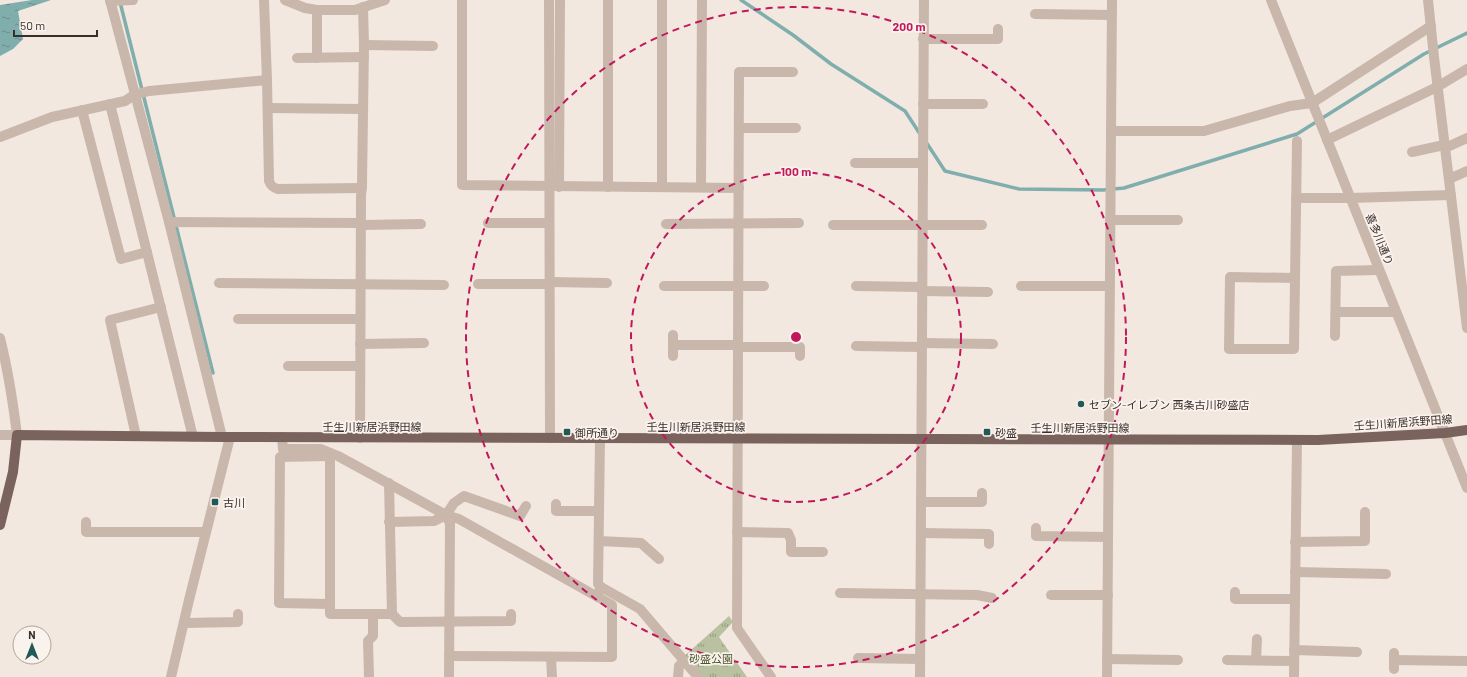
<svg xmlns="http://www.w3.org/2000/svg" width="1467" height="677" font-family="Barlow,'Noto Sans JP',sans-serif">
<defs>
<pattern id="park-tufts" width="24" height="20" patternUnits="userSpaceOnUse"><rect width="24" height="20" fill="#b9c1a0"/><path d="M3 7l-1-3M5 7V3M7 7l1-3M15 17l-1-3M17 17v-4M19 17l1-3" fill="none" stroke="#979d83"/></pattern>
<pattern id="water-ripples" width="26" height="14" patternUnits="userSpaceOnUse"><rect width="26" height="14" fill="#80aeac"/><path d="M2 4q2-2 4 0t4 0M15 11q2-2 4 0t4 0" fill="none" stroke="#6a8e8c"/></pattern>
</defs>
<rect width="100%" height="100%" fill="#f2e8e0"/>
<path fill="url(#park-tufts)" d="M 729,616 L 733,622 L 719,637 L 747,677 L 698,677 L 682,658 Z"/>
<path fill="url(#water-ripples)" d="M 32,0 L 51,0 L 18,11 L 23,39 L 13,49 L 0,56 L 0,5 Z"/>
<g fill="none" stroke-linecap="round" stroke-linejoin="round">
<g stroke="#80aeac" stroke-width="3.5">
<path d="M 741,0 L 793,35 L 831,64 L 905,111 L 920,134"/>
<path d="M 120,2 L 213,373"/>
<path d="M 926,142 L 945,171 L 1019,189 L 1103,190 L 1124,188 L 1297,134 L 1424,54 L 1467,33"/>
</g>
<g stroke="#cab7ac" stroke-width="10">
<path d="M 110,0 L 169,222 L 222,437"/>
<path d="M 264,0 L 267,80 L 269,181 C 271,186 273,188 278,189 L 362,188"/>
<path d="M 285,0 L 305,8 L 317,10 L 355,10 L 385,0"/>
<path d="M 462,0 L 462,185 L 739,188"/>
<path d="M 549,0 L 550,438"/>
<path d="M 608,0 L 608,187"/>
<path d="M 662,0 L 662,187"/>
<path d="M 1271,0 L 1467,488"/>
<path d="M 1428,0 L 1434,57 L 1467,328"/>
<path d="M 110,1 L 133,0"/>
<path d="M 317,10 L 317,58"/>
<path d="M 1035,14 L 1112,15"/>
<path d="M 923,39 L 998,39 L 998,29"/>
<path d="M 364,45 L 433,46"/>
<path d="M 297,58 L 364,57"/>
<path d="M 110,104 L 193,437"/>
<path d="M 923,104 L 983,104"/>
<path d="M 268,108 L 363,109"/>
<path d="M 82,110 L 121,259 L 147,252"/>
<path d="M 739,128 L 796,128"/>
<path d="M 1111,131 L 1204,131 L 1290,106 L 1312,103 L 1431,26"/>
<path d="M 0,137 L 52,117 L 125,101 L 134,95 L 149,91 L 267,80"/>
<path d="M 1327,140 L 1437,87 L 1467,69"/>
<path d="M 1445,148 L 1467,138"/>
<path d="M 1412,152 L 1444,145"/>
<path d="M 855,163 L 923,163"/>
<path d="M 1449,179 L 1467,171"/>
<path d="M 559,187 L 560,0"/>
<path d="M 701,187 L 702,0"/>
<path d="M 1296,198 L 1350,198 L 1451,195"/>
<path d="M 1110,220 L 1178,220"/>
<path d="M 169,222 L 361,223"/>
<path d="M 488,223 L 549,223"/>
<path d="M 666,224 L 799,223"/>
<path d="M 361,225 L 421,224"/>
<path d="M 833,225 L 982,225"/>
<path d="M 1295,278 L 1230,277 L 1229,349 L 1294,349 L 1297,141"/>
<path d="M 550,282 L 607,283"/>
<path d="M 219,283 L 444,285"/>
<path d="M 478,284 L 550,284"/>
<path d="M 664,286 L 764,286"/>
<path d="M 856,286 L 922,287"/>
<path d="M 1021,286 L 1110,286"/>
<path d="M 922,291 L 988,292"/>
<path d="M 1336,312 L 1396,312"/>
<path d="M 238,319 L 360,319"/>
<path d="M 673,335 L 673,356"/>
<path d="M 1335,336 L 1336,271 L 1379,270"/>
<path d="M 0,338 C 8,370 13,402 17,435 L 0,435"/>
<path d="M 922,343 L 993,344"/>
<path d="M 360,344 L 424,343"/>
<path d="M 673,345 L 738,345"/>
<path d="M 856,346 L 922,347"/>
<path d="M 738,347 L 800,347 L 800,356"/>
<path d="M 288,366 L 360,366"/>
<path d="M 136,436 L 110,320 L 161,307"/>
<path d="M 282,437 L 283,449 L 321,449 L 338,456 L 446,515 L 459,519 L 612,605 L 612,657 L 449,656"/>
<path d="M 360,438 L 361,196 L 362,184 L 364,45 L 363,7"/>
<path d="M 330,453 L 330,614 L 392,614 L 400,622 L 511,621 L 511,614"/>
<path d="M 389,483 L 392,614"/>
<path d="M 921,502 L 982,502 L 982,493"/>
<path d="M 556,504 L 556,511 L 599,511"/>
<path d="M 446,515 L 450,524 L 449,677"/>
<path d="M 86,522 L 86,532 L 206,532"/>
<path d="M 389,522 L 434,521 L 446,515 L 454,503 L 464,496 L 520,516 L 526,506"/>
<path d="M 1036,528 L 1036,536 L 1108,537"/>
<path d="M 737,532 L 788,533 L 791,540 L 791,552 L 823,552"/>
<path d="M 921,533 L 989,534 L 989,544"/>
<path d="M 599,541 L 641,543 L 659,559"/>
<path d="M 1295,542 L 1365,541 L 1365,512"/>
<path d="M 1295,572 L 1386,574"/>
<path d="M 601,587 L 640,609 L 698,677"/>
<path d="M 1235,592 L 1235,599 L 1295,599"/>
<path d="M 840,593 L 977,595 L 992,598"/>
<path d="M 1051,595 L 1108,595"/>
<path d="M 597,596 L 601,587 L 598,584 L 600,438"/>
<path d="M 330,604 L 279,603 L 280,457 L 330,456"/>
<path d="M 184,623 L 238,622 L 238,614"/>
<path d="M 1294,650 L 1357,652"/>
<path d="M 551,657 L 552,677"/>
<path d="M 858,658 L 920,659"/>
<path d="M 1107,659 L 1178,660"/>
<path d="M 1227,660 L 1294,661"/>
<path d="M 1256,660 L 1257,639"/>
<path d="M 1394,660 L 1467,661"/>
<path d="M 1394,669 L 1394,653"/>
<path d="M 171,677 L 189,600 L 230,437"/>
<path d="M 369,677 L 368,641 L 373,636 L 373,614"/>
<path d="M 678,677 L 679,666 L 684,661"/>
<path d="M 771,677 L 737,628 L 739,72 L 793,72"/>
<path d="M 920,677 L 924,0"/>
<path d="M 1107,677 L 1112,0"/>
<path d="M 1294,677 L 1297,440"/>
</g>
<path stroke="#7a635c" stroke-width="10" d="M 0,525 L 13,472 L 17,435 L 222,437 L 1318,440 L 1445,433 L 1467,430"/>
</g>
<g fill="none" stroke="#c2185b" stroke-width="2" stroke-dasharray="7 5">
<circle cx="796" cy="337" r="165"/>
<circle cx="796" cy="337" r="330"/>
</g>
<g fill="#215957" stroke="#faf2ec" stroke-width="1.5">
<circle cx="1081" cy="404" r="4"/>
<rect x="563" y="428" width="8" height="8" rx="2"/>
<rect x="983" y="428" width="8" height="8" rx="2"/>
<rect x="211" y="498" width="8" height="8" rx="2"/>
</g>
<g text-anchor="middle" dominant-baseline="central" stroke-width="3.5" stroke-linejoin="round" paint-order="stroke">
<g font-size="11" fill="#392e2a" stroke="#faf2ec">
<text transform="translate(1380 239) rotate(68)">喜多川通り</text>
<text transform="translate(1403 422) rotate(-4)">壬生川新居浜野田線</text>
<text x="372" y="426">壬生川新居浜野田線</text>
<text x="696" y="426">壬生川新居浜野田線</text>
<text x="1080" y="427">壬生川新居浜野田線</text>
</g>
<g font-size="11" fill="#392e2a" stroke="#faf2ec" text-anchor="start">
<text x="1089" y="404">セブン-イレブン 西条古川砂盛店</text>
<text x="575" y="432">御所通り</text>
<text x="995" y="432">砂盛</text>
<text x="223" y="502">古川</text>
</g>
<g font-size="11" fill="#4c562f" stroke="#faf2ec">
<text x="711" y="658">砂盛公園</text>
</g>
</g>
<circle cx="796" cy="337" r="6" fill="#c2185b" stroke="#faf2ec" stroke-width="2"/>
<g font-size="12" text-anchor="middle" font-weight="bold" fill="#c2185b" stroke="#faf2ec" stroke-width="3.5" stroke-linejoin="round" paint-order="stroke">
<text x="909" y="31">200 m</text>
<text x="796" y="176">100 m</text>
</g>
<g transform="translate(32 645)"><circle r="19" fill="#faf2ec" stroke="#ada49e"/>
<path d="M0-3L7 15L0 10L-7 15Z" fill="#215957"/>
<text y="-6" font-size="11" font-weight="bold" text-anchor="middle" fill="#392e2a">N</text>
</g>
<path d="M14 30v6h83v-6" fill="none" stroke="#392e2a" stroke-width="2"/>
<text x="20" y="30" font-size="12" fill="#392e2a" stroke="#faf2ec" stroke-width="3" paint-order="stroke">50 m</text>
</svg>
